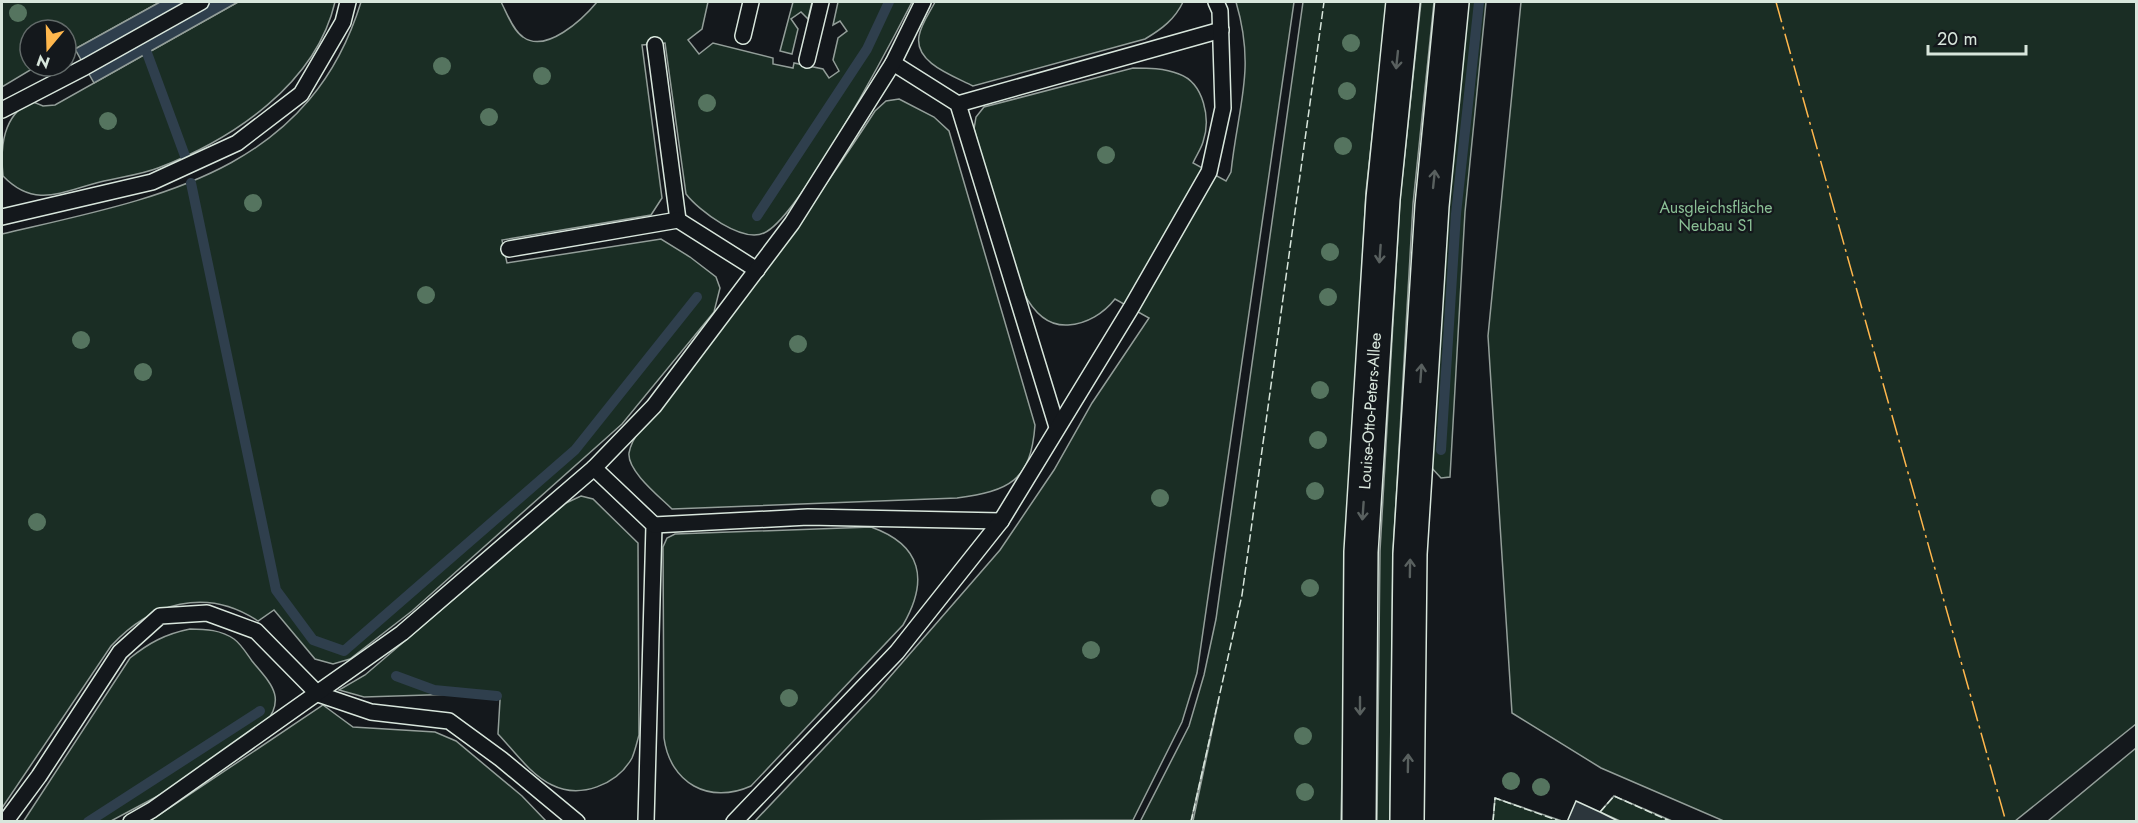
<svg xmlns="http://www.w3.org/2000/svg" width="2138" height="823" font-family="Jost,sans-serif">
<rect width="100%" height="100%" fill="#14181c"/>
<g fill="#1a2d24" stroke="#939e99" stroke-width="1.5">
<path d="M 2,2 L 160,2 L 75,49 L 66,49 L 66,30 L 30,30 L 30,66 L 37,66 L 2,87 Z"/>
<path d="M 238,2 L 335,2 C 316,84 233,139 158,168 C 140,175 119,177 100,182 C 61,192 35,209 3,176 C 0,146 3,116 31,101 L 43,106 L 55,105 Z"/>
<path d="M 361,2 L 501,2 C 506,11 513,31 523,37 C 546,54 583,19 597,2 L 708,2 L 702,29 L 688,40 L 699,54 L 713,43 L 773,58 L 773,64 L 793,68 L 794,63 L 823,69 L 829,78 L 839,71 L 833,60 L 838,38 L 847,31 L 840,21 L 833,25 L 838,2 L 912,2 C 891,43 799,218 764,233 C 742,243 699,211 686,194 L 665,43 L 642,45 L 662,198 L 651,215 L 502,240 L 507,263 L 661,239 L 690,257 L 716,277 L 720,288 L 714,312 L 622,424 L 412,611 L 350,659 L 333,664 L 315,659 L 274,610 L 258,621 C 206,586 151,603 111,646 L 2,808 L 2,234 C 155,198 308,174 361,2 Z"/>
<path d="M 793,2 L 812,2 L 808,19 L 801,12 L 791,19 L 798,29 L 792,54 L 780,51 Z"/>
<path d="M 935,2 L 1183,2 C 1175,19 1162,29 1145,39 L 973,86 C 954,76 914,63 919,36 C 921,24 930,12 935,2 Z"/>
<path d="M 1236,2 L 1294,2 L 1197,673 L 1182,722 L 1133,820 L 754,822 L 875,694 L 1000,550 L 1054,470 L 1092,403 L 1149,318 L 1115,299 C 1104,313 1087,324 1068,325 C 1022,328 1009,252 1000,218 C 991,188 982,158 974,129 L 976,117 L 984,107 L 1133,68 C 1148,68 1164,68 1179,74 C 1204,83 1211,119 1203,142 C 1201,149 1196,156 1193,163 L 1226,181 L 1231,172 C 1238,105 1256,70 1236,2 Z"/>
<path d="M 1303,2 L 1387,2 L 1366,192 L 1347,545 L 1341,821 L 1193,821 L 1219,698 L 1191,821 L 1140,822 L 1189,726 L 1204,675 L 1216,619 Z"/>
<path d="M 1421,2 L 1434,2 L 1413,204 L 1393,554 L 1390,821 L 1377,821 L 1380,551 L 1400,199 Z"/>
<path d="M 1468,2 L 1486,2 L 1465,212 L 1450,477 L 1441,478 L 1430,466 L 1447,208 Z"/>
<path d="M 1521,2 L 2136,2 L 2136,724 L 2015,821 L 1726,822 L 1601,768 L 1512,713 L 1488,336 Z"/>
<path d="M 899,99 L 934,117 L 949,131 L 1035,425 C 1031,481 1009,491 957,498 L 672,509 C 660,497 627,471 629,453 C 633,430 660,410 674,392 C 744,300 812,208 875,111 L 886,101 Z"/>
<path d="M 581,496 L 593,499 L 638,543 L 639,735 C 637,742 635,751 632,758 C 617,785 580,799 552,785 C 531,775 514,751 498,734 L 500,700 L 490,693 L 364,697 L 339,690 L 365,675 L 566,503 Z"/>
<path d="M 871,527 C 922,545 929,580 903,625 L 751,786 C 709,805 670,783 664,738 L 663,547 L 667,538 L 675,534 Z"/>
<path d="M 190,629 C 206,629 221,630 234,639 C 241,644 247,654 252,661 C 270,683 287,697 265,724 L 171,789 L 111,821 L 23,822 L 130,658 C 149,643 165,634 190,629 Z"/>
<path d="M 323,705 L 353,727 L 435,732 L 456,741 L 522,796 L 546,821 L 150,821 Z"/>
<path d="M 2136,748 L 2136,821 L 2048,821 Z"/>
<path d="M 1614,796 L 1672,821 L 1620,821 L 1600,812 Z"/>
<path d="M 1495,798 L 1562,821 L 1493,821 Z"/>
</g>
<path fill="#2f3f4d" stroke="#939e99" stroke-width="1.5" d="M 160,2 L 238,2 L 94,83 L 75,49 Z"/>
<g fill="none" stroke-linecap="round" stroke-linejoin="round">
<g stroke="#2f3f4d" stroke-width="10">
<path d="M 147,53 L 185,156"/>
<path d="M 191,183 L 276,590 L 313,640 L 344,651 L 575,450 L 697,297"/>
<path d="M 757,216 L 867,49 L 889,2"/>
<path d="M 1441,450 L 1456,214 L 1479,2"/>
<path d="M 396,676 L 434,690 L 497,696"/>
<path d="M 88,822 L 260,711"/>
</g>
</g>
<path fill="#2c363c" stroke="#d8e6dc" stroke-width="1.5" d="M 1576,801 L 1600,812 L 1620,822 L 1567,822 Z"/>
<g fill="none" stroke-linecap="round" stroke-linejoin="round">
<g stroke="#d8e6dc" stroke-width="18">
<g id="service">
<path d="M 743,36 L 751,2"/>
<path d="M 655,45 L 678,220"/>
<path d="M 807,60 L 821,2"/>
<path d="M 893,63 L 958,104 L 1057,427"/>
<path d="M 958,104 L 1221,30"/>
<path d="M 2,110 L 85,67 L 201,2"/>
<path d="M 2,217 L 152,182 L 237,143 L 301,94 L 343,22 L 348,2"/>
<path d="M 509,249 L 678,220 L 757,270"/>
<path d="M 594,468 L 654,525 L 646,822"/>
<path d="M 654,525 L 808,517 L 1001,521"/>
<path d="M 5,822 L 39,776 L 120,652 L 160,616 L 207,613 L 256,631 L 318,694 L 371,712 L 449,721 L 501,759 L 577,822"/>
<path d="M 131,822 L 152,810 L 402,633 L 594,468 L 654,406 L 792,223 L 893,63 L 923,2"/>
<path d="M 734,822 L 897,652 L 1001,521 L 1131,308 L 1209,172 L 1223,108 L 1220,11 L 1216,2"/>
</g>
</g>
<g stroke="#d8e6dc" stroke-width="36">
<g id="primary">
<path d="M 1359,822 L 1361,552 L 1383,199 L 1403,2"/>
<path d="M 1407,822 L 1410,554 L 1432,206 L 1452,2"/>
</g>
</g>
<use href="#service" stroke="#14181c" stroke-width="15"/>
<use href="#primary" stroke="#14181c" stroke-width="33"/>
<g stroke="#d8e6dc" stroke-width="1.5" stroke-dasharray="8 3" stroke-linecap="butt">
<path d="M 1600,812 L 1614,796 L 1672,822"/>
<path d="M 1191,822 L 1242,595 L 1324,2"/>
<path d="M 1493,822 L 1495,798 L 1562,822"/>
</g>
<path stroke="#ffb74d" stroke-width="1.5" stroke-dasharray="21 4.5 3 4.5" stroke-linecap="butt" d="M 1776,2 L 2006,822"/>
</g>
<g fill="#55745f">
<circle cx="18" cy="13" r="9"/>
<circle cx="1351" cy="43" r="9"/>
<circle cx="442" cy="66" r="9"/>
<circle cx="542" cy="76" r="9"/>
<circle cx="1347" cy="91" r="9"/>
<circle cx="707" cy="103" r="9"/>
<circle cx="489" cy="117" r="9"/>
<circle cx="108" cy="121" r="9"/>
<circle cx="1343" cy="146" r="9"/>
<circle cx="1106" cy="155" r="9"/>
<circle cx="253" cy="203" r="9"/>
<circle cx="1330" cy="252" r="9"/>
<circle cx="426" cy="295" r="9"/>
<circle cx="1328" cy="297" r="9"/>
<circle cx="81" cy="340" r="9"/>
<circle cx="798" cy="344" r="9"/>
<circle cx="143" cy="372" r="9"/>
<circle cx="1320" cy="390" r="9"/>
<circle cx="1318" cy="440" r="9"/>
<circle cx="1315" cy="491" r="9"/>
<circle cx="1160" cy="498" r="9"/>
<circle cx="37" cy="522" r="9"/>
<circle cx="1310" cy="588" r="9"/>
<circle cx="1091" cy="650" r="9"/>
<circle cx="789" cy="698" r="9"/>
<circle cx="1303" cy="736" r="9"/>
<circle cx="1511" cy="781" r="9"/>
<circle cx="1541" cy="787" r="9"/>
<circle cx="1305" cy="792" r="9"/>
</g>
<defs><path id="oneway-shaft" d="M-6 0H5M1.5-3L5.5 0L1.5 3" fill="none" stroke-width="1.6" stroke-linecap="round" stroke-linejoin="round" transform="scale(1.5)"/></defs>
<g stroke="#59605f">
<use href="#oneway-shaft" transform="translate(1397 60) rotate(96)"/>
<use href="#oneway-shaft" transform="translate(1434 179) rotate(-84)"/>
<use href="#oneway-shaft" transform="translate(1380 254) rotate(94)"/>
<use href="#oneway-shaft" transform="translate(1421 373) rotate(-86)"/>
<use href="#oneway-shaft" transform="translate(1363 511) rotate(94)"/>
<use href="#oneway-shaft" transform="translate(1410 568) rotate(-89)"/>
<use href="#oneway-shaft" transform="translate(1360 706) rotate(90)"/>
<use href="#oneway-shaft" transform="translate(1408 763) rotate(-89)"/>
</g>
<g text-anchor="middle" dominant-baseline="central" stroke-width="4.5" stroke-linejoin="round" paint-order="stroke">
<g font-size="16" fill="#8ac095" stroke="#14181c">
<text x="1716" y="207">Ausgleichsfläche<tspan x="1716" dy="18">Neubau S1</tspan></text>
</g>
<g font-size="16" fill="#d8e6dc" stroke="#14181c">
<text transform="translate(1370 411) rotate(-86)">Louise-Otto-Peters-Allee</text>
</g>
</g>
<rect width="2138" height="823" fill="none" stroke="#d8e6dc" stroke-width="6"/>
<g transform="translate(48 48) rotate(199)"><circle r="28" fill="#14181c" stroke="#626a69" stroke-width="1.5"/>
<path d="M0-4.5L10 22L0 15L-10 22Z" fill="#ffb74d"/>
<text y="-9" font-size="16" font-weight="bold" text-anchor="middle" fill="#d8e6dc">N</text>
</g>
<path d="M1928 45v9h98v-9" fill="none" stroke="#d8e6dc" stroke-width="3"/>
<text x="1937" y="45" font-size="18" fill="#d8e6dc" stroke="#14181c" stroke-width="4.5" paint-order="stroke">20 m</text>
</svg>
